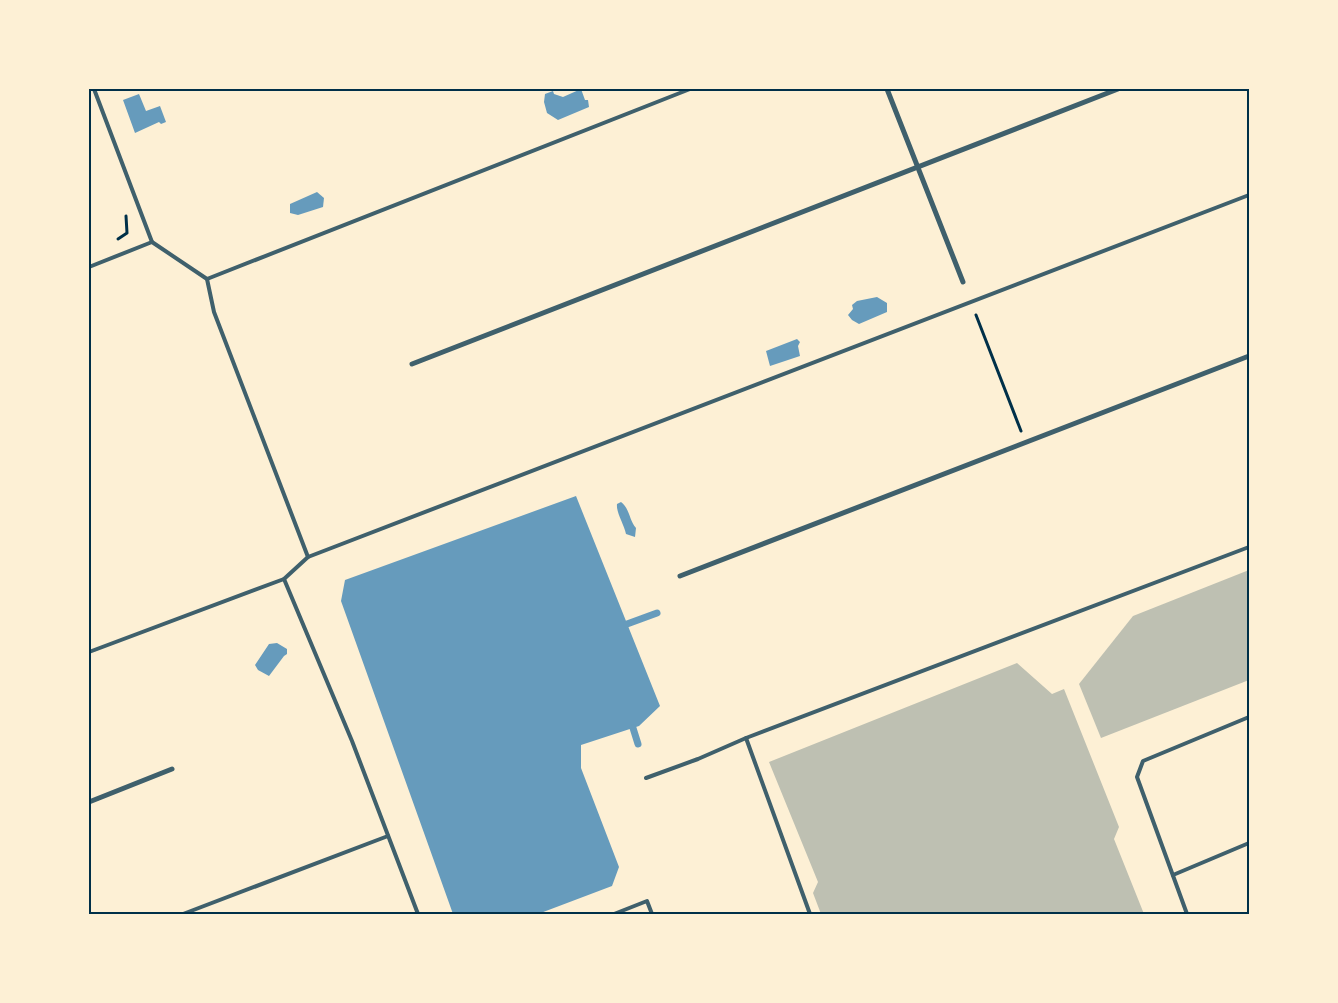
<svg xmlns="http://www.w3.org/2000/svg" width="1338" height="1003" font-family="'Open Sans',sans-serif">
<rect width="100%" height="100%" fill="#fdf0d5"/>
<g fill="#669bbc">
<path d="M 581,89 L 585,100 L 588,100 L 589,107 L 558,120 L 547,113 L 544,102 L 545,94 L 553,91 L 554,94 L 563,97 Z"/>
<path d="M 139,94 L 146,111 L 160,106 L 166,122 L 161,124 L 159,122 L 135,133 L 123,100 Z"/>
<path d="M 317,192 L 324,198 L 323,207 L 298,215 L 290,213 L 290,204 Z"/>
<path d="M 877,297 L 887,303 L 887,312 L 859,324 L 852,320 L 848,315 L 853,309 L 852,305 L 857,301 Z"/>
<path d="M 797,339 L 800,342 L 798,346 L 800,356 L 770,366 L 766,351 Z"/>
<path d="M 576,496 L 660,706 L 639,726 L 581,745 L 581,768 L 619,867 L 612,886 L 538,914 L 453,914 L 341,601 L 345,580 Z"/>
<path d="M 621,502 C 630,509 629,520 636,528 L 635,537 L 626,534 C 624,524 616,513 617,504 Z"/>
<path d="M 277,643 L 287,649 L 287,654 L 284,656 L 269,676 L 258,670 L 255,665 L 269,644 Z"/>
</g>
<g fill="none" stroke-linecap="round" stroke-linejoin="round">
<g stroke="#669bbc" stroke-width="7">
<path d="M 627,624 L 657,613"/>
<path d="M 633,728 L 638,744"/>
</g>
</g>
<g fill="#bec0b2">
<path d="M 1249,570 L 1249,680 L 1101,738 L 1079,684 L 1133,616 Z"/>
<path d="M 1017,663 L 1052,694 L 1064,689 L 1119,827 L 1114,839 L 1144,914 L 821,914 L 813,893 L 818,882 L 769,762 Z"/>
</g>
<g fill="none" stroke-linecap="round" stroke-linejoin="round">
<g stroke="#003049" stroke-width="3">
<path d="M 118,239 L 127,233 L 126,216"/>
<path d="M 976,315 L 1021,431"/>
</g>
<g stroke="#3f606c" stroke-width="4">
<path d="M 94,89 L 152,242"/>
<path d="M 89,267 L 152,242 L 207,279 L 214,312 L 308,557"/>
<path d="M 207,279 L 690,89"/>
<path d="M 284,579 L 352,741 L 418,914"/>
<path d="M 89,652 L 284,579 L 308,557 L 1249,195"/>
<path d="M 746,738 L 1249,547"/>
<path d="M 646,778 L 698,759 L 746,738 L 810,914"/>
<path d="M 1173,875 L 1249,843"/>
<path d="M 183,914 L 388,836"/>
<path d="M 614,914 L 647,901 L 652,914"/>
<path d="M 1187,914 L 1137,777 L 1143,761 L 1249,717"/>
</g>
<g stroke="#3f606c" stroke-width="5">
<path d="M 887,89 L 963,282"/>
<path d="M 412,364 L 1118,89"/>
<path d="M 680,576 L 1249,356"/>
<path d="M 89,802 L 172,769"/>
</g>
</g>
<rect width="1338" height="1003" fill="none" stroke="#fdf0d5" stroke-width="180"/>
<rect x="90" y="90" width="1158" height="823" fill="none" stroke="#003049" stroke-width="2"/>
</svg>
